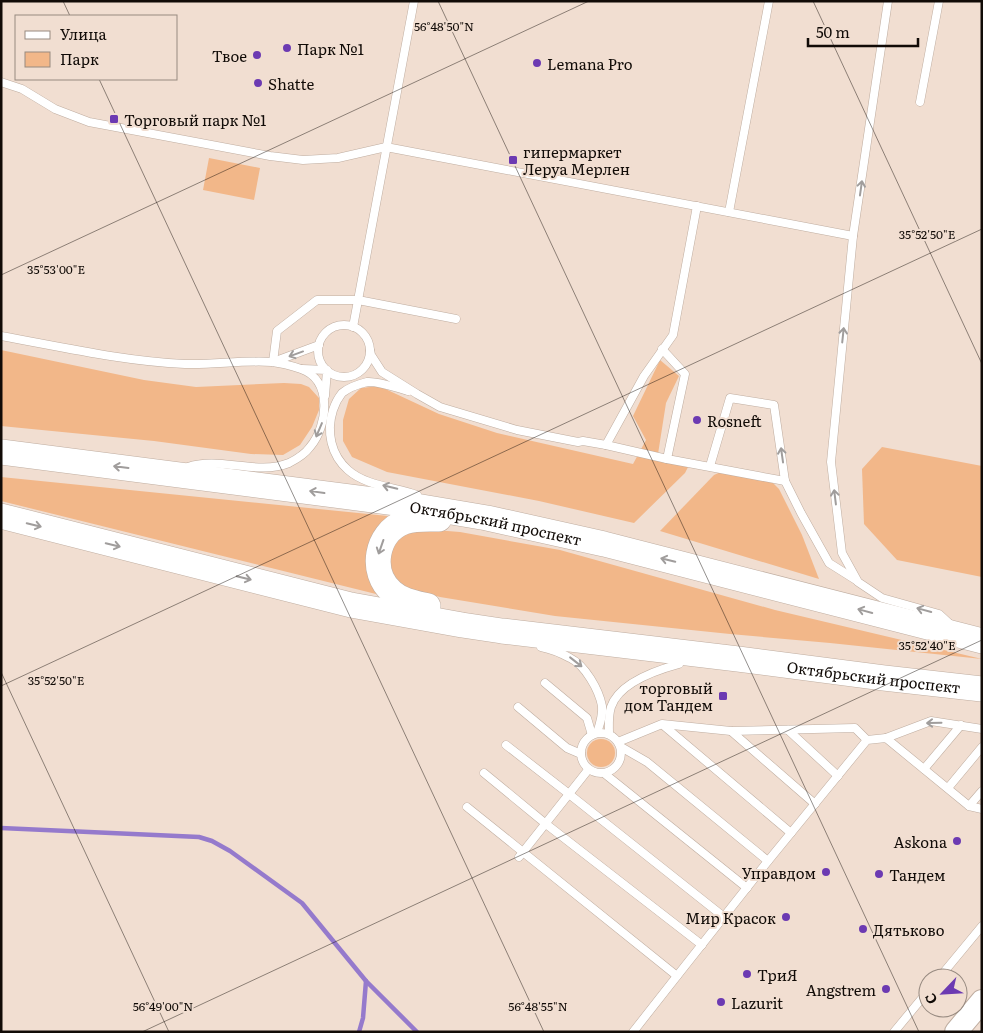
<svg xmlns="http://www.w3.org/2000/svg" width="983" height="1033" font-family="Literata,serif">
<rect width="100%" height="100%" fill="#f1ded1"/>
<g fill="#f2b789">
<path d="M 209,158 L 260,168 L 254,200 L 203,190 Z"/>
<path d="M 1,350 L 144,380 L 196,387 L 284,383 L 301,384 L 309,387 L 319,398 L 319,410 L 312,427 L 300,445 L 283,455 L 251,454 L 154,441 L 1,426 Z"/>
<path d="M 660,360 L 679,376 L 666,403 L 658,454 L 688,461 L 688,467 L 685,473 L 634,523 L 539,501 L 387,472 L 352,457 L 343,441 L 343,420 L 349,399 L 361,388 L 379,386 L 439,414 L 497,433 L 633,464 L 646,440 L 633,416 Z"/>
<path d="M 882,447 L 982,466 L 982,577 L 897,560 L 864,524 L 862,469 Z"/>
<path d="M 725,470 L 768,478 L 779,489 L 802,535 L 819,579 L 660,531 L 714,475 Z"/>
<path d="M 1,477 L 388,516 L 368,545 L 367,565 L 380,595 L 1,501 Z"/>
<path d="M 422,529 L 460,532 L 560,550 L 775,610 L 982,659 L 830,643 L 730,634 L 555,616 L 440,597 L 403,587 L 392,575 L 388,561 L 390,547 L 404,533 Z"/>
<circle cx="601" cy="753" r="14"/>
</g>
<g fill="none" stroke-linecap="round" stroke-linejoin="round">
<g stroke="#957acc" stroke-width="4.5">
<path d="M 1,828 L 199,837 L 212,841 L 230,851 L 302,903 L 366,981 L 417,1032"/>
<path d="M 359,1032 L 363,1018 L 366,981"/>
</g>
<g stroke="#bfada0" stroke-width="9">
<g id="service">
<path d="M 888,1 L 853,236 L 831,462 L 842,553 L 858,582 L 882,598 L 939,614 L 951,625"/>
<path d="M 1,82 L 22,89 L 55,109 L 89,122 L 270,156 L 303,160 L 338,158 L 386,147 L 853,236"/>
<path d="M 920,102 L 939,1"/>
<path d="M 729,212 L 769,1"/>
<circle cx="344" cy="351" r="26"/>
<path d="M 353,327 L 414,1"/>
<path d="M 1,336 C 62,347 123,361 185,364 C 214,365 243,360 272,362 C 281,363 292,366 301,369 C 333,380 328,426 310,447 C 305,454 297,459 289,463 C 257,476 220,456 188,467"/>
<path d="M 662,349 L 685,374 L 667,459 L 785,481"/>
<path d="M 370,350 L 371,355 L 382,372 L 417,394 L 440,407 L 517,430 L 578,442 L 583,441 L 606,445 L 644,376 L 673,335 L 697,206"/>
<path d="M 273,362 L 277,331 L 317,300 L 358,300 L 456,319"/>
<path d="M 273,362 L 319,345"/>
<path d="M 302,369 L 327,370 L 325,396"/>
<path d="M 408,391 C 396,388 380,381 367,382 C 359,384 348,388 342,393 C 338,398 335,404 333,410 C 326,432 331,455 348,470 C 366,486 395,487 417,495"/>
<path d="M 606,445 L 667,459"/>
<path d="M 710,466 L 730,398 L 774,405 L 785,481 L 801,513 L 829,563 L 856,580"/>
<path d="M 541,647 C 551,649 561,653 570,658 C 585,665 599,690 602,706 C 603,715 600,724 597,733"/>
<path d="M 545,683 L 587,718 L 592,735"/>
<path d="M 518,707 L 567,748 L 581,754"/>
<path d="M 663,725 L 791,833"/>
<path d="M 788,730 L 838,776"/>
<path d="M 731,731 L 815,804"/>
<circle cx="601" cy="753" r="20"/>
<path d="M 609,734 C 609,725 608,716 611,707 C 619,683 657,670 679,664"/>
<path d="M 886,738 L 931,721 L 982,729"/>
<path d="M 618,742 L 662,724 L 731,731 L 855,728 L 867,740"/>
<path d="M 506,745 L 569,794 L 724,917"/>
<path d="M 621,747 L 647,762 L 768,861"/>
<path d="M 924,769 L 961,725"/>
<path d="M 484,773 L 546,824 L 702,945"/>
<path d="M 605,774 L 747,888"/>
<path d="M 948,788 L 982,747"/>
<path d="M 969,806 L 982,791"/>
<path d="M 467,807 L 677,976 L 768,861 L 867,740 L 886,738 L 969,806 L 982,809"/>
<path d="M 519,857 L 588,770"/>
<path d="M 939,978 L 982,926"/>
<path d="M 633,1032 L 677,976"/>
<path d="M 894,1032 L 928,991"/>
</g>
</g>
<g stroke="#bfada0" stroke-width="24">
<path id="secondary" d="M 956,1032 L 982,1001"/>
</g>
<g stroke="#bfada0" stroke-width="26">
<g id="primary">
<path id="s1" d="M 1,452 L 404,504 L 487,518 L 604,544 L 982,641"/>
<path id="s2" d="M 1,516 L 351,605 L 462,625 L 502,631 L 738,659 L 884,678 L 982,689"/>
<path d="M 428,606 C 415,603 402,601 392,592 C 369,572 376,533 404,522 C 415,518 428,519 439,519"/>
</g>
</g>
<use href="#service" stroke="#fff" stroke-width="8"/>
<use href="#secondary" stroke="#fff" stroke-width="22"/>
<use href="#primary" stroke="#fff" stroke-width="25"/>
</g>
<defs><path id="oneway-shaft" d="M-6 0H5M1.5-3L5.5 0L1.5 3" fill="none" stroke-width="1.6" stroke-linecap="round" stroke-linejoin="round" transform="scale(1.25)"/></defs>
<g stroke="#a09d9c">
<use href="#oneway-shaft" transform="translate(861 188) rotate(-82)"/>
<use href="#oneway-shaft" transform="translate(843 335) rotate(-84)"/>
<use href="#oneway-shaft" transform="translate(296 354) rotate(160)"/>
<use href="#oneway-shaft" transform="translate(319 430) rotate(113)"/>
<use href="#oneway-shaft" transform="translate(782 455) rotate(-98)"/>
<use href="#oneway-shaft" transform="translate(121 467) rotate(-173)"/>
<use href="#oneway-shaft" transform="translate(390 487) rotate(-167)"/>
<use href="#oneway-shaft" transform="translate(317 492) rotate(-172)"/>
<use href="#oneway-shaft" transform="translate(835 497) rotate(-97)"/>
<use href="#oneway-shaft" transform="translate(34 525) rotate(14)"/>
<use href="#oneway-shaft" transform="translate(113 545) rotate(14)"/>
<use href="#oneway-shaft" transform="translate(381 547) rotate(109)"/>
<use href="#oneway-shaft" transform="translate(668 560) rotate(-166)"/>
<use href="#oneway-shaft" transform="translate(244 578) rotate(14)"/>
<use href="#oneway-shaft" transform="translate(924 610) rotate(-165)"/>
<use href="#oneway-shaft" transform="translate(865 611) rotate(-165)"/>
<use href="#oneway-shaft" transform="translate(576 662) rotate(38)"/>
<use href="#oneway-shaft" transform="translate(934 723) rotate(179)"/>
</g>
<path fill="none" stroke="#110b07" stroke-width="1" stroke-opacity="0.45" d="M 63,1 L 70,16M 438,1 L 919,1032M 813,1 L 982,364M 99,79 L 544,1032M 1,275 L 589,1M 1,672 L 169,1032M 1,686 L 982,229M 142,1032 L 982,640"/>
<g fill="#6c3ab2" stroke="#f1ded1" stroke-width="2">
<circle cx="287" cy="48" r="5"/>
<circle cx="257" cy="55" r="5"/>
<circle cx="537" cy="63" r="5"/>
<circle cx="258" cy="83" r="5"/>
<rect x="109" y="114" width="10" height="10" rx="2.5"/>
<rect x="508" y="155" width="10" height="10" rx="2.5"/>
<circle cx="697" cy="420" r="5"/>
<rect x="718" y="691" width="10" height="10" rx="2.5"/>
<circle cx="957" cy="841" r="5"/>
<circle cx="826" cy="872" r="5"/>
<circle cx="879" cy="874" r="5"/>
<circle cx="786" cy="917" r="5"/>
<circle cx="863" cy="929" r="5"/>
<circle cx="747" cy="974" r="5"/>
<circle cx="886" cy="989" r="5"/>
<circle cx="721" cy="1002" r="5"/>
</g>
<g text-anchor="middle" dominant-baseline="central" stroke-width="4" stroke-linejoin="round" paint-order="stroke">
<g font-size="15" fill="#110b07" stroke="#f1ded1" text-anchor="start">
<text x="297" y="48">Парк №1</text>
<text x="247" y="55" text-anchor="end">Твое</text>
<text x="547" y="63">Lemana Pro</text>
<text x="268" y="83">Shatte</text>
<text x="124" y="119">Торговый парк №1</text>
<text x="523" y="151">гипермаркет<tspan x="523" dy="17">Леруа Мерлен</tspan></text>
<text x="707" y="420">Rosneft</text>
<text x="713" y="687" text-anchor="end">торговый<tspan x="713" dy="17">дом Тандем</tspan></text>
<text x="947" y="841" text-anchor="end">Askona</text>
<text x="816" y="872" text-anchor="end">Управдом</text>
<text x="889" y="874">Тандем</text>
<text x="776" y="917" text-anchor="end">Мир Красок</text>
<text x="873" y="929">Дятьково</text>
<text x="757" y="974">ТриЯ</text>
<text x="876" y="989" text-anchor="end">Angstrem</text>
<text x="731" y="1002">Lazurit</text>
</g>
<g font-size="15" fill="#110b07" stroke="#f1ded1">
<text stroke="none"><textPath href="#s1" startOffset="500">Октябрьский проспект</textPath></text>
<text stroke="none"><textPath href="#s2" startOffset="889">Октябрьский проспект</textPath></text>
</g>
</g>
<g font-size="12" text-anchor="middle" fill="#110b07" stroke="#f1ded1" stroke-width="4" stroke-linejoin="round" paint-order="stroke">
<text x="444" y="31">56°48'50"N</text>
<text x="927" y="239">35°52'50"E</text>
<text x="56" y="274">35°53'00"E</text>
<text x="927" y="650">35°52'40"E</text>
<text x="56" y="685">35°52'50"E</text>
<text x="163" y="1011">56°49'00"N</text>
<text x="538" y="1011">56°48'55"N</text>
</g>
<rect width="983" height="1033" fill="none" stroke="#110b07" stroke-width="5"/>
<rect x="15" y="15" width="162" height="65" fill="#f1ded1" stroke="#978a80"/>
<rect x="25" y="31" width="25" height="8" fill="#ffffff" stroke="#978a80"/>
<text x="60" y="40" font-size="15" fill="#110b07">Улица</text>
<rect x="25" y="52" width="25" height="15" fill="#f2b789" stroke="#978a80"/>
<text x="60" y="65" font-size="15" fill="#110b07">Парк</text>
<g transform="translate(943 993) rotate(245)"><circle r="24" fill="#f1ded1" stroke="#978a80"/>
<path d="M0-4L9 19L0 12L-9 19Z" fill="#6c3ab2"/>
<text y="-8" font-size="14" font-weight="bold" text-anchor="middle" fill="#110b07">С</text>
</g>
<path d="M808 38v8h110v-8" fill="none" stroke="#110b07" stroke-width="2.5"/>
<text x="816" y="38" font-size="15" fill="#110b07" stroke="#f1ded1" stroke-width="4" paint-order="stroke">50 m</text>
</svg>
